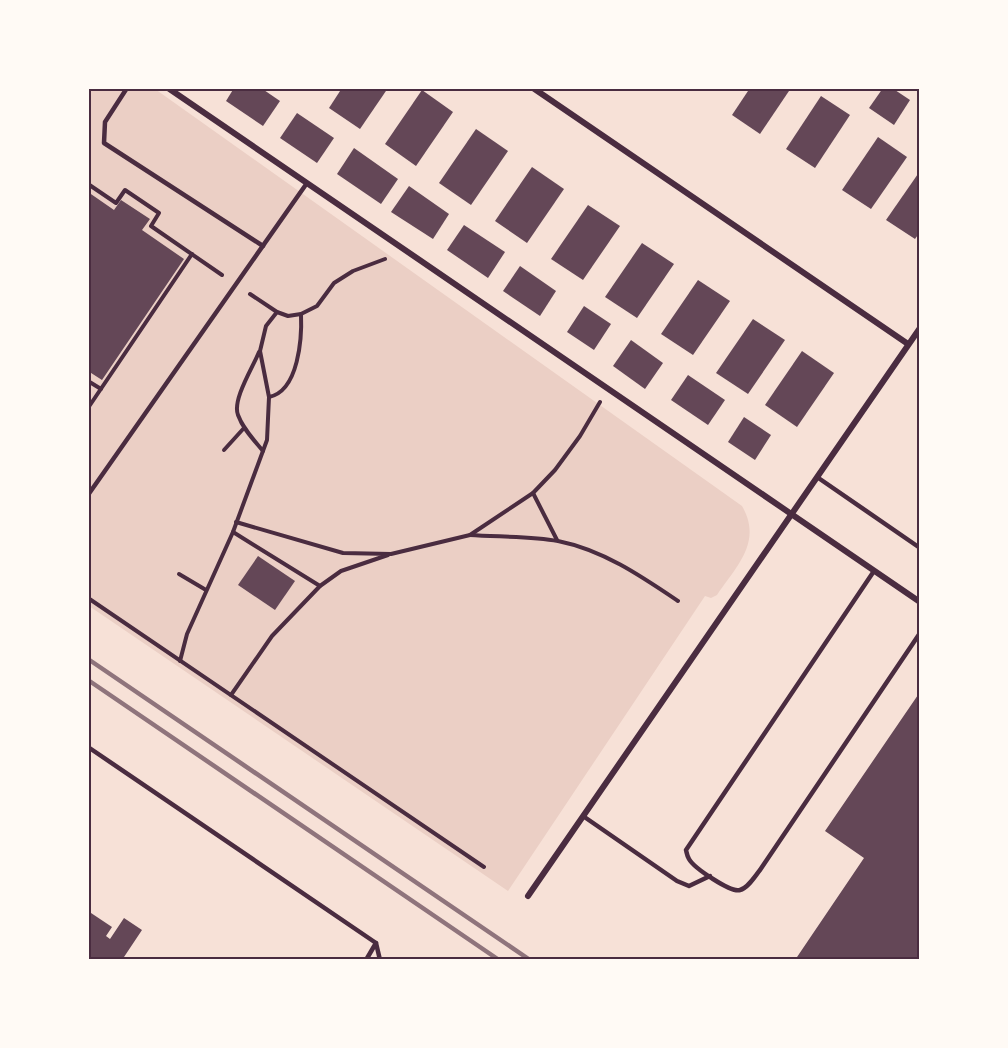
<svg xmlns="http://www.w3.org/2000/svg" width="1008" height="1048" font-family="Signika,sans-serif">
<rect width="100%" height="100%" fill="#f7e1d7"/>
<path fill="#ebcfc5" d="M 88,89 L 155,89 L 742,506 C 763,542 736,567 717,595 L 711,598 L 705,596 L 508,891 L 89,606 Z"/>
<g fill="#644757">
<path d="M 234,88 L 261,88 L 280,101 L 263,126 L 226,101 Z"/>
<path d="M 342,88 L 388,88 L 360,129 L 329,108 Z"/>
<path d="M 750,88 L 791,88 L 760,134 L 732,115 Z"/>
<path d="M 883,88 L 892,88 L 910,100 L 894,125 L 869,108 Z"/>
<path d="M 422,90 L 453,112 L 416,166 L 385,144 Z"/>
<path d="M 821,96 L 850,115 L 815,168 L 786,149 Z"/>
<path d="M 297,113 L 334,138 L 317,163 L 280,138 Z"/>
<path d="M 476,129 L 508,151 L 471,205 L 439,183 Z"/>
<path d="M 878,137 L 907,157 L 871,209 L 842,190 Z"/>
<path d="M 354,148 L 398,179 L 381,204 L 337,174 Z"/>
<path d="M 532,167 L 564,189 L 527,243 L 495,221 Z"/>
<path d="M 920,171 L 920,232 L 915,239 L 886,220 Z"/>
<path d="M 409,186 L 449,214 L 433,239 L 391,212 Z"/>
<path d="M 88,192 L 114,210 L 121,200 L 150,219 L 142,230 L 184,259 L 102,380 L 88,371 Z"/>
<path d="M 588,205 L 620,226 L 583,280 L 551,259 Z"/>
<path d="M 464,225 L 505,252 L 488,278 L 447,250 Z"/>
<path d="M 642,243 L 674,264 L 637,318 L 605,297 Z"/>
<path d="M 520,266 L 556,291 L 540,316 L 503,291 Z"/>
<path d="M 698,280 L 730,301 L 693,355 L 661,334 Z"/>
<path d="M 584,306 L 611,324 L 594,350 L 567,332 Z"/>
<path d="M 753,319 L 785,340 L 748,394 L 716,373 Z"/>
<path d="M 631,340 L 663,363 L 645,389 L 613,366 Z"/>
<path d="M 802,351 L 834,373 L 797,427 L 765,405 Z"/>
<path d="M 688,375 L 725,400 L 708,425 L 671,400 Z"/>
<path d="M 744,417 L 771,435 L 755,460 L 728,442 Z"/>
<path d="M 258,556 L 295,581 L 275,610 L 238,585 Z"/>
<path d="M 920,692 L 920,960 L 795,960 L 864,858 L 825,831 Z"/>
<path d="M 88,911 L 112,927 L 106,936 L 110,939 L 124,918 L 142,930 L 122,960 L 88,960 Z"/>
</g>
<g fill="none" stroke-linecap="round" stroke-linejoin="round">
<g stroke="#4a2c40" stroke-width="4">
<path d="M 88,184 L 116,203 L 125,190 L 159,213 L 151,226 L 222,275"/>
<path d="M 250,294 L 277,312 L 288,316 L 301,314 L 317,306 L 334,283 L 353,271 L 385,259"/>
<path d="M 259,352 C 253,367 232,400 238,415 C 243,429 254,440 263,451"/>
<path d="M 88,381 L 101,389"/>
<path d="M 269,397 C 299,391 302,337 301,314"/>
<path d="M 88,408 L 192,254"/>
<path d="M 224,450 L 244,428"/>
<path d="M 533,493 L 557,540"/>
<path d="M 236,522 L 343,553 L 391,554 L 470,535 L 533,493 L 555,470 L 580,436 L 600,402"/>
<path d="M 233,532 L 320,586"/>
<path d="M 470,535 C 498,537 531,536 558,541 C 603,550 641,576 678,601"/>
<path d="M 179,574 L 206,590"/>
<path d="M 88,598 L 484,867"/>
<path d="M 180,661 L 187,634 L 233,532 L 267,440 L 269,397 L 260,351 L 266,326 L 277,312"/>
<path d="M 231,695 L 272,636 L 320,586 L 341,571 L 388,555"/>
</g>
<g stroke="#4a2c40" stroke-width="4.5">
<path d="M 127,88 L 105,122 L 104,143 L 263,246"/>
<path d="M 817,477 L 920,548"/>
<path d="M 88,495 L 307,183"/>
<path d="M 874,571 L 686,850 C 687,854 687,856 689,859 C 694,868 731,893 740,890 C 748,888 755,876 760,870 L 920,633"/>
<path d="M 88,747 L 376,943 L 380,960"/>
<path d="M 583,816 L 677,881 L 689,886 L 710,876"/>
<path d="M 366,960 L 376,943"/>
</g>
<g stroke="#4a2c40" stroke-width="6">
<path d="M 168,88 L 920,602"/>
<path d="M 533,88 L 908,344"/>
<path d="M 528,896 L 920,328"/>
</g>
<g stroke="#8f747c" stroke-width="4.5">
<path d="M 88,659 L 530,960"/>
<path d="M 88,680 L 499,960"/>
</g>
</g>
<rect width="1008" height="1048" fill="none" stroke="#fffaf5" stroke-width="180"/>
<rect x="90" y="90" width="828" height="868" fill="none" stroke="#4a2c40" stroke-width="2"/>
</svg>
